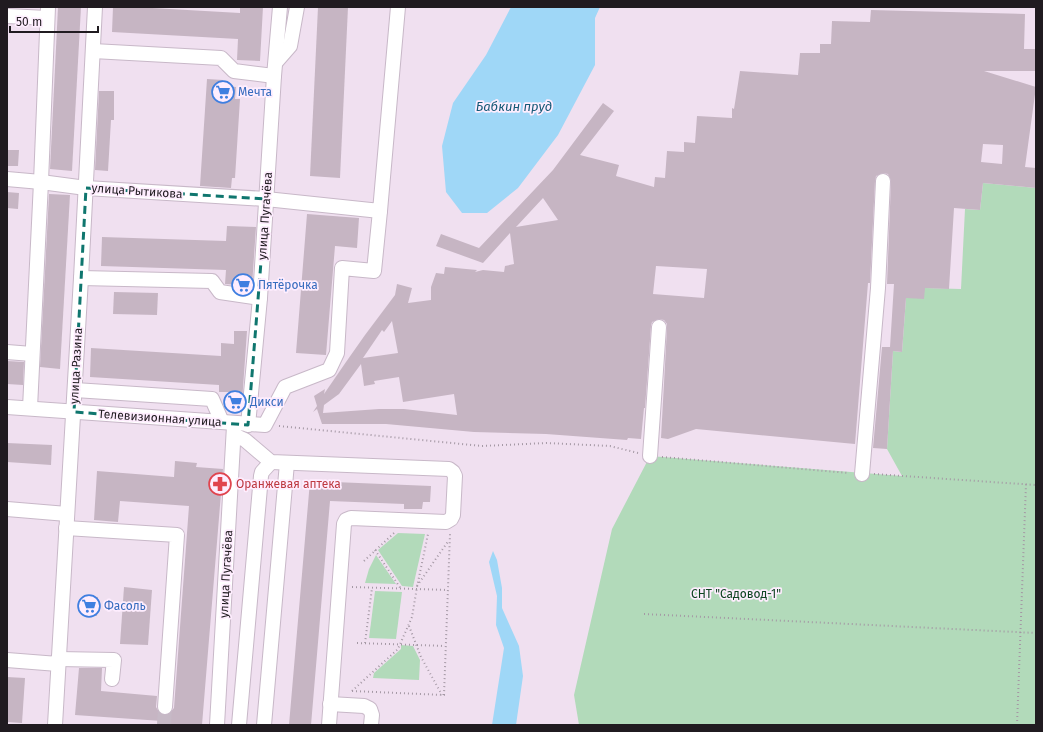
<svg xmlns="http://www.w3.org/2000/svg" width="1043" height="732" font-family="'Fira Sans',sans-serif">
<rect width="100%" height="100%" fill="#f0e0f0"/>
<g fill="#b2daba">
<path d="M 983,183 L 1036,188 L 1036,725 L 579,725 L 574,695 L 612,529 L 650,456 L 902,476 L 887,449 L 893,351 L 902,352 L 906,298 L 925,288 L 961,289 L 965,209 L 980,210 Z"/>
<path d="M 398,533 L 425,534 L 413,587 L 402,586 L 378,550 Z"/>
<path d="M 376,555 L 396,584 L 365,583 L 369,569 Z"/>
<path d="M 375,591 L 402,592 L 396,639 L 369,638 Z"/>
<path d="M 401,645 L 413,646 L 420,660 L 419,680 L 373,678 L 374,673 L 401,649 Z"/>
</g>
<g fill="#9fd7f7">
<path d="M 511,7 L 600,7 L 595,18 L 595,65 L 558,135 L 518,188 L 487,213 L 462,213 L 446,192 L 442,146 L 453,103 L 486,55 Z"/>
<path d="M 493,551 L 497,560 L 502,588 L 502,608 L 519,646 L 523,676 L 516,725 L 492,725 L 504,648 L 496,625 L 497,596 L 489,562 Z"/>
</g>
<g fill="#c6b5c3" fill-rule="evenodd">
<path d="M 58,7 L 81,7 L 72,171 L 50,169 Z"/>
<path d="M 113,7 L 135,7 L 240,13 L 240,7 L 263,7 L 260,61 L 237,60 L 238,39 L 112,32 Z"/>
<path d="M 318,7 L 348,7 L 340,178 L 310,176 Z"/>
<path d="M 871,10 L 1025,14 L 1024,49 L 1036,49 L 1036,71 L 984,71 L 1036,87 L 1025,167 L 1036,168 L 1036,188 L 983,183 L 980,210 L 954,208 L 949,289 L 925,288 L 924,299 L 906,298 L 902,352 L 893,351 L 887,449 L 873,448 L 882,347 L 890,347 L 894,284 L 887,284 L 891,181 L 888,174 L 883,173 L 876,176 L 875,181 L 870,283 L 868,283 L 855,444 L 696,429 L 668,439 L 661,438 L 667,328 L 667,324 L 664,320 L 659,319 L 652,322 L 651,326 L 645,408 L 644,408 L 641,439 L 628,438 L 627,440 L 546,434 L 474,432 L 386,424 L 322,424 L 317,409 L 313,412 L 317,406 L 314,396 L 325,389 L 324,394 L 346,362 L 365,335 L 395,295 L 397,284 L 412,288 L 408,303 L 431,300 L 431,287 L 436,273 L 444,274 L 445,267 L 477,270 L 475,272 L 483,270 L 504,272 L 505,266 L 514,264 L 510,233 L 483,263 L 436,246 L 441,234 L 479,248 L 553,170 L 603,103 L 614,111 L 580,155 L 619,165 L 616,176 L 654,187 L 655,177 L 665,178 L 667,151 L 684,152 L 684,142 L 695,143 L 697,116 L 732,118 L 732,108 L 734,109 L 740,71 L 798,75 L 800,53 L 820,53 L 820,44 L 831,44 L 832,21 L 870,22 ZM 983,144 L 1003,145 L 1002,164 L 981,162 ZM 543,198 L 558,220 L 516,227 L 517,226 ZM 656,266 L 707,269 L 704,298 L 653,294 ZM 392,321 L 398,353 L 363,358 L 382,330 L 384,332 ZM 361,364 L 364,386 L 375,384 L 374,381 L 399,377 L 403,402 L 454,394 L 457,415 L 404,409 L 379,409 L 323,413 L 324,405 L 339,394 Z"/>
<path d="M 207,79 L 223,80 L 222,86 L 236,87 L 235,99 L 240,99 L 235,178 L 232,178 L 231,188 L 200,186 Z"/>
<path d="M 99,91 L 114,91 L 114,120 L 111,120 L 108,171 L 95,170 Z"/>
<path d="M 7,150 L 19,150 L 18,166 L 7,166 Z"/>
<path d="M 7,192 L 19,193 L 18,209 L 7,208 Z"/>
<path d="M 49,194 L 70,195 L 60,369 L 40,367 Z"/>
<path d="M 307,214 L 359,218 L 357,248 L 335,246 L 326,355 L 296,353 Z"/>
<path d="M 227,226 L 256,227 L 252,286 L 225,284 L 226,270 L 101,266 L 102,237 L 226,241 Z"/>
<path d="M 114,292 L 158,293 L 157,315 L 113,314 Z"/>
<path d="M 234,331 L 247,331 L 242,402 L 228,401 L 229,392 L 219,392 L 219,385 L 90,377 L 91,348 L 221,356 L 221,343 L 234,344 Z"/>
<path d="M 7,361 L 24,362 L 23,385 L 7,384 Z"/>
<path d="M 7,443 L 52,445 L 51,465 L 7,462 Z"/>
<path d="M 175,461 L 197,463 L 196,467 L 223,469 L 202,725 L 162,725 L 162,721 L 75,715 L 79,668 L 102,668 L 101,691 L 157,696 L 156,707 L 160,714 L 164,715 L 169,714 L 174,708 L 189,506 L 120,501 L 118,522 L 94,520 L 97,471 L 174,477 Z"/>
<path d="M 310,481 L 431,486 L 430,502 L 423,502 L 422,509 L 404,509 L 404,504 L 330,501 L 311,725 L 289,725 Z"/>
<path d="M 124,587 L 152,590 L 148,645 L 120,644 Z"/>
<path d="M 86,596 L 98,597 L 97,616 L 85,615 Z"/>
<path d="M 7,677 L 25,678 L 22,723 L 7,722 Z"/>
</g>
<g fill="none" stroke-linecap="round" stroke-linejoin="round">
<path stroke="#c6b9c6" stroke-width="14" stroke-dasharray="14 7" stroke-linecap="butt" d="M 164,725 L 165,707"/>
<g stroke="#c8b8c8" stroke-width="16">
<g id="minor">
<path d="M 7,16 L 47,18"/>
<path d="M 93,51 L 221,58 L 234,71 L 274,76"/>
<path d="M 276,62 L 290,46 L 297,7"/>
<path d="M 7,179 L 41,182 L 86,188 L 266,199 L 380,211 L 398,7"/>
<path d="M 81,278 L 212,281 L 220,292 L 260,298"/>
<path d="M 7,352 L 32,354"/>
<path d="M 75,390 L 212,399 L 222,422"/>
<path d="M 7,407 L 265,425 L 285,387 L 329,370 L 337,353 L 342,268 L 374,271 L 380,211"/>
<path d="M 30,408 L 41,182 L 48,7"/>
<path d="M 248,425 L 260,298 L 274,76 L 280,7"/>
<path d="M 234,435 L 245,440 L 271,462 L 449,469 L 453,472 L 455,476 L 453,515 L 451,519 L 446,522 L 351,518 L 346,520 L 344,524 L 329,725"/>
<path d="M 650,456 L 659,327"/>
<path d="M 862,474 L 878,288 L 883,181"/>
<path d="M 7,509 L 67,514"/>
<path d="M 66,528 L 177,535 L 165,707"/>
<path d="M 58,659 L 114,660 L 112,679"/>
<path d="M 7,660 L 58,664"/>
<path d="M 330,704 L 364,706 L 370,709 L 372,715 L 371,725"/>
<path d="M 55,725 L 81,278 L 95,7"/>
<path d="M 217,725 L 234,426"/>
<path d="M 239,725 L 261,476 L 262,472 L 271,462"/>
<path d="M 264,725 L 287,463"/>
</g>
</g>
<g stroke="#a498a4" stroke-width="2" stroke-dasharray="1 3" stroke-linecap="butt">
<path d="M 279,426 L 482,446 L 546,443 L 610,446 L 638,453"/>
<path d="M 662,457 L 849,473"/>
<path d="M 874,474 L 1036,485"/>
<path d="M 375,550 L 401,589"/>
<path d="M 364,561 L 394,533"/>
<path d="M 417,586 L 449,540"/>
<path d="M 352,587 L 448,590"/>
<path d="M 644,614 L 1036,633"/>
<path d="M 409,626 L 421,657 L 442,695"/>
<path d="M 357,643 L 445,646"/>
<path d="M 365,643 L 372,588"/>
<path d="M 352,691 L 444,695 L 450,534"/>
<path d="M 352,691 L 398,649 L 412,617 L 417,587 L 428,534"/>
<path d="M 1017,725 L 1026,484"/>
</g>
<use href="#minor" stroke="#fff" stroke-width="14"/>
</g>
<path fill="none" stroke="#0f766e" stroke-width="3" stroke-dasharray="8 5" stroke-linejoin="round" d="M 86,188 L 266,199 L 248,425 L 74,412 Z"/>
<defs>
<g id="supermarket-ring" transform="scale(1.15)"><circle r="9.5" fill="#feedfe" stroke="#3f7fe0" stroke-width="1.5"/><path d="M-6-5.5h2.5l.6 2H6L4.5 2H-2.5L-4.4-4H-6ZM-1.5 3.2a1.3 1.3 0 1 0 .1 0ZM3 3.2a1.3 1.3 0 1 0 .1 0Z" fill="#3f7fe0"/></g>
<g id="pharmacy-ring" transform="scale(1.15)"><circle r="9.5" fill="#feedfe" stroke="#e0444e" stroke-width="1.5"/><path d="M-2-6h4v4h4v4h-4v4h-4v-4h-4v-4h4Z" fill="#e0444e"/></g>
</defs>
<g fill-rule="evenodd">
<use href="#supermarket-ring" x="223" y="92"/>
<use href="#supermarket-ring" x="243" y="285"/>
<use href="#supermarket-ring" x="235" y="402"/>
<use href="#pharmacy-ring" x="220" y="484"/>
<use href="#supermarket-ring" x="89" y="606"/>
</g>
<g text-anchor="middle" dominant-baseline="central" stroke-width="3.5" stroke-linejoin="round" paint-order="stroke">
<g font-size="12" fill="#366cbe" stroke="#feedfe" text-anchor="start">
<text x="238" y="92">Мечта</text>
<text x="258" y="285">Пятёрочка</text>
<text x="250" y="402">Дикси</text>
<text x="104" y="606">Фасоль</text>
</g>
<g font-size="12" fill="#201b20" stroke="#feedfe">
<text transform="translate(137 191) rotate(4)">улица Рытикова</text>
<text transform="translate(265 216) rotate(-86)">улица Пугачёва</text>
<text transform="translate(76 366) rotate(-87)">улица Разина</text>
<text transform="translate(160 418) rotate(4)">Телевизионная улица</text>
<text transform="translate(226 574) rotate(-87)">улица Пугачёва</text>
</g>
<g font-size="12" fill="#be3a42" stroke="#feedfe" text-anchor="start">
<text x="236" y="484">Оранжевая аптека</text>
</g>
<g font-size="12" fill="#0f4522" stroke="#feedfe">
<text x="736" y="594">СНТ "Садовод-1"</text>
</g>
<g font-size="13" font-style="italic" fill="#135876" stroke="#feedfe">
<text x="514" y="106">Бабкин пруд</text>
</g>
</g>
<rect width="1043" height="732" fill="none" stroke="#201b20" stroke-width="16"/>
<path d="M10 26v6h88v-6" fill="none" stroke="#201b20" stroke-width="2"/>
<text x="16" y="26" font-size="12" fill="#201b20" stroke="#feedfe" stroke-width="3" paint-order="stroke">50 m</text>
</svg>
